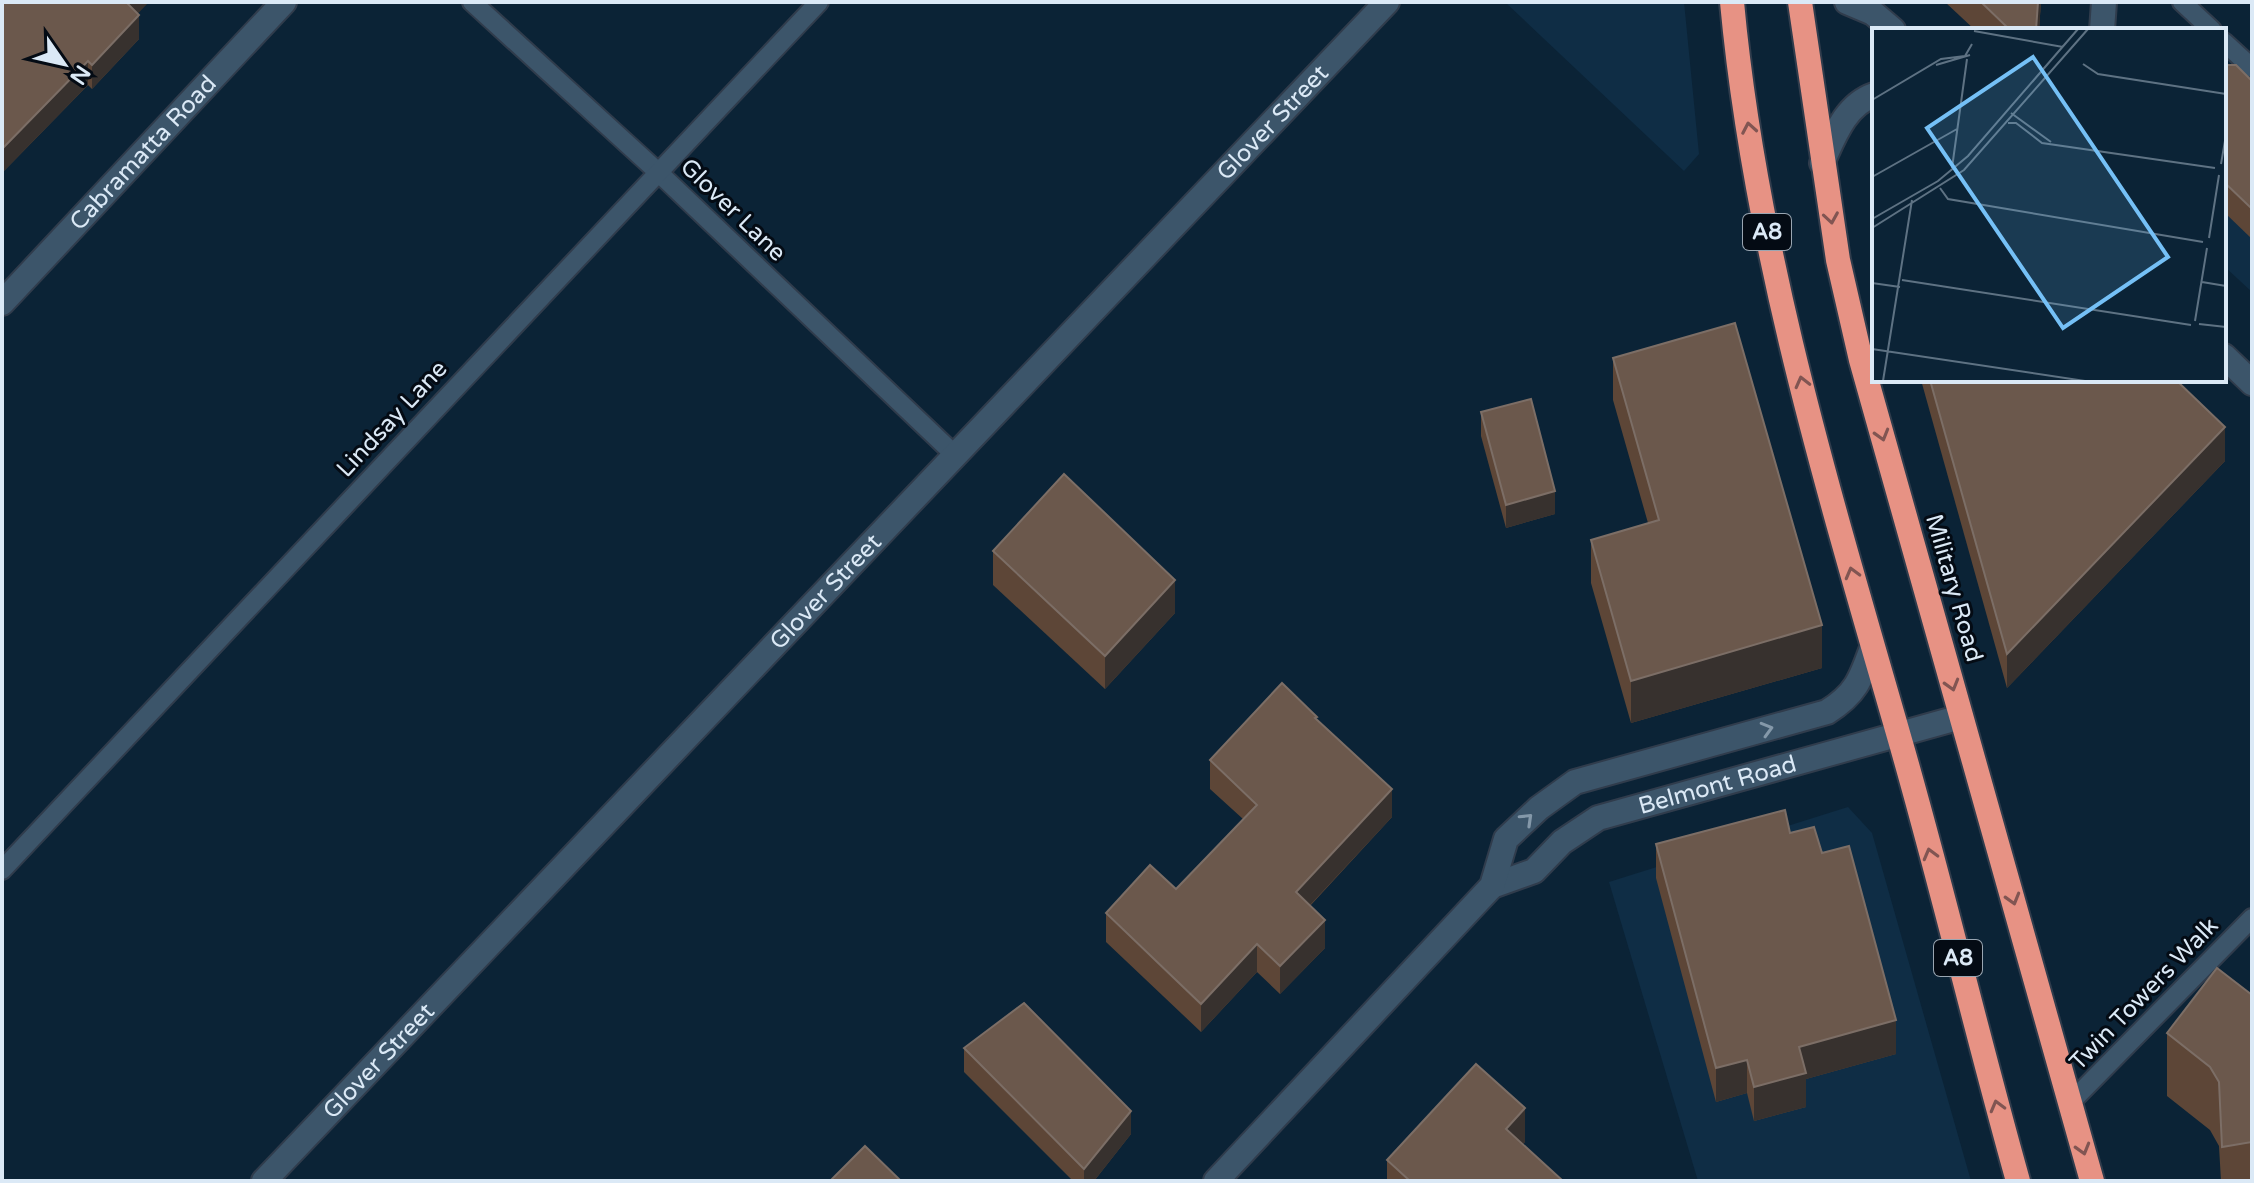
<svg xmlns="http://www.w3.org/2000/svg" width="2254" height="1183" font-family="'Varela Round',sans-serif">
<rect width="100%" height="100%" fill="#0b2336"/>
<g fill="#0f2d45">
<path d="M 1505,2 L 1684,2 L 1699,154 L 1684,171 Z"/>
<path d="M 2224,80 L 2252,106 L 2252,292 L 2224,266 Z"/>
<path d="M 1848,807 L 1872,833 L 1971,1181 L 1698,1181 L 1609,882 Z"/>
</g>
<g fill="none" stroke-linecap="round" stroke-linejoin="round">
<g stroke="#303c4c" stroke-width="22">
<g id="lane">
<path d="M 472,2 L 658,172 L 956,456"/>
<path d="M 2182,2 L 2212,30"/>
<path d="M 2224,42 L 2252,68"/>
<path d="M 2,870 L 819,2"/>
<path d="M 2070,1103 L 2252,918"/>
</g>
</g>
<g stroke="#303c4c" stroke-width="28">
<g id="street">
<path d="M 1847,2 L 1873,13 L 1893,30"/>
<path d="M 2102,30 L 2104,2"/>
<path d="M 1822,163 C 1834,137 1845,105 1874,95"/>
<path id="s1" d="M 2,303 L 284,2"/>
<path d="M 2224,356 L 2252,383"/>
<path id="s2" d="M 264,1181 L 1387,2"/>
</g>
</g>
<g stroke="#303c4c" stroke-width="28">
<g id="secondary">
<path id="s3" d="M 1492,886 L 1534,871 L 1562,842 L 1598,818 L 1961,717"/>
<path d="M 1216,1181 L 1492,886 L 1506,839 L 1539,808 L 1575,782 L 1827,712 C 1856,694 1861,679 1872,648"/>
</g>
</g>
<g stroke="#303c4c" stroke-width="28">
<g id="highway">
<path d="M 1732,2 C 1755,251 1829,493 1898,733 C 1941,881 1976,1032 2018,1181"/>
<path d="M 1800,2 L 1838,260 L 1861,360 L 2092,1181"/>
</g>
</g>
<use href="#lane" stroke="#3c556a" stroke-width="18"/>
<use href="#street" stroke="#3c556a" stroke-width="24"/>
<use href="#secondary" stroke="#3c556a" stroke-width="24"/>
<use href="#highway" stroke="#e79284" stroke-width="24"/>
</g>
<g fill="#5d4637">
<path d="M 2,2 L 138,14 L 139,39 L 92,89 L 88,85 L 2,173 Z"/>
<path d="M 1945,2 L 2041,2 L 2039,30 L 1975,30 Z"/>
<path d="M 2224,65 L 2252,81 L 2252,239 L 2224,212 Z"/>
<path d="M 1874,121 L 1874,180 L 1872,158 L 1872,124 Z"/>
<path d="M 1613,358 L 1822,668 L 1631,723 L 1591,583 L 1591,540 L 1648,523 L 1613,400 Z"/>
<path d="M 1921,380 L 2176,380 L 2225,461 L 2007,688 Z"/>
<path d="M 1481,412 L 1555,514 L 1506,528 L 1481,436 Z"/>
<path d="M 993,551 L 1175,613 L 1105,689 L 993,585 Z"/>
<path d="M 1317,720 L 1392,817 L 1310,906 L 1325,948 L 1280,994 L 1257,972 L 1201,1032 L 1106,942 L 1106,913 L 1176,889 L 1243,819 L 1210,789 L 1210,760 Z"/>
<path d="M 1790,833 L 1822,853 L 1896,1054 L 1806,1079 L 1806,1107 L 1754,1121 L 1747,1093 L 1716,1102 L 1656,878 L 1656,844 Z"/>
<path d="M 2252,995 L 2252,1181 L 2221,1181 L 2219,1146 L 2210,1130 L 2167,1096 L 2167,1033 Z"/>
<path d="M 964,1048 L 1131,1134 L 1094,1181 L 1073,1181 L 964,1072 Z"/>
<path d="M 1525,1142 L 1523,1144 L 1563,1181 L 1387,1181 L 1387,1160 Z"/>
</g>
<g fill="#37312e">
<path d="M 126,2 L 149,2 L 126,26 Z"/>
<path d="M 2038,2 L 2041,2 L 2039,30 L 2036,30 Z"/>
<path d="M 139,15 L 139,39 L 92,89 L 92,65 Z"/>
<path d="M 88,61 L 88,85 L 2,173 L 2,149 Z"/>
<path d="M 2225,427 L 2225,461 L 2007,688 L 2007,654 Z"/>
<path d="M 1555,491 L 1555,514 L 1506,528 L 1506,505 Z"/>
<path d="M 1175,580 L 1175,613 L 1105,689 L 1105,656 Z"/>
<path d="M 1822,625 L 1822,668 L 1631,723 L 1631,681 Z"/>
<path d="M 1392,789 L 1392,817 L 1296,920 L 1296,892 Z"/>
<path d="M 1325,920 L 1325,948 L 1280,994 L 1280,966 Z"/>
<path d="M 1257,944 L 1257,972 L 1201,1032 L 1201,1004 Z"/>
<path d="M 1896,1020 L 1896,1054 L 1806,1079 L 1806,1107 L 1754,1121 L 1754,1087 L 1799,1047 Z"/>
<path d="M 1747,1060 L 1747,1093 L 1716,1102 L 1716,1068 Z"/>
<path d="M 1525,1108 L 1525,1142 L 1506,1162 L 1506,1129 Z"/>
<path d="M 1131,1111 L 1131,1134 L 1094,1181 L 1084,1181 L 1084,1169 Z"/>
</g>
<g fill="#6b584c" stroke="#7c6e66" stroke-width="2">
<path d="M 2,2 L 126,2 L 139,15 L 92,65 L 88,61 L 2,149 Z"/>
<path d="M 1981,2 L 2038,2 L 2036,30 L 2010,30 Z"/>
<path d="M 2224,65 L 2236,65 L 2252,81 L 2252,209 L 2224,182 Z"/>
<path d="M 1874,121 L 1874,147 L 1872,124 Z"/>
<path d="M 1735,323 L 1822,625 L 1631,681 L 1591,540 L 1659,520 L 1613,358 Z"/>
<path d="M 1930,380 L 2176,380 L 2225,427 L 2007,654 Z"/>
<path d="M 1531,399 L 1555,491 L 1506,505 L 1481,412 Z"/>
<path d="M 1064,474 L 1175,580 L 1105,656 L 993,551 Z"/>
<path d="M 1282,683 L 1317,717 L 1315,718 L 1392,789 L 1296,892 L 1325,920 L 1280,966 L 1257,944 L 1201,1004 L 1106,913 L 1150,865 L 1176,889 L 1257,805 L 1210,760 Z"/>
<path d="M 1785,810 L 1790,833 L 1814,827 L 1822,853 L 1849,846 L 1896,1020 L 1799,1047 L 1806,1073 L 1754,1087 L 1747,1060 L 1716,1068 L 1656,844 Z"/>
<path d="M 2217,968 L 2252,995 L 2252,1142 L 2222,1147 L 2219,1082 L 2210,1067 L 2167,1033 Z"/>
<path d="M 1024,1003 L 1131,1111 L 1084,1169 L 964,1048 Z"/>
<path d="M 1476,1064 L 1525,1108 L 1506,1129 L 1563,1181 L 1410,1181 L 1387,1160 Z"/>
<path d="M 865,1146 L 901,1181 L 830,1181 Z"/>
</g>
<defs><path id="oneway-chevron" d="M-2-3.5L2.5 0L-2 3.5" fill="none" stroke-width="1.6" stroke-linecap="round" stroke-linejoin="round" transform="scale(2)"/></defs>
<g stroke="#815552">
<use href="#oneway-chevron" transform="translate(1749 128) rotate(-100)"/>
<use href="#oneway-chevron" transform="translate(1831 218) rotate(81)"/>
<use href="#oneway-chevron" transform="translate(1802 382) rotate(-104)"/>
<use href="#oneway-chevron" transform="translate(1882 435) rotate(74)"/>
<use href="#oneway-chevron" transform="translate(1852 573) rotate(-105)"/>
<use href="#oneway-chevron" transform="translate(1952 685) rotate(74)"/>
<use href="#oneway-chevron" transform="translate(1930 854) rotate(-105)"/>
<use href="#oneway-chevron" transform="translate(2013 899) rotate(74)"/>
<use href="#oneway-chevron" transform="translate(1997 1106) rotate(-105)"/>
<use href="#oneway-chevron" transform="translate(2083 1149) rotate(74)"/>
</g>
<g stroke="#8498a9">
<use href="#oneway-chevron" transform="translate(1767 729) rotate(-16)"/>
<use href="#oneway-chevron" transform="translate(1527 819) rotate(-44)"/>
</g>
<g text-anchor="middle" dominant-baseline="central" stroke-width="6" stroke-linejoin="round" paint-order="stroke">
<g fill="#040b14" stroke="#9aa6b2" stroke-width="2">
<rect x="1743" y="214" width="48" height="36" rx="6"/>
<rect x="1934" y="940" width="48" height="36" rx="6"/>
</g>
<g font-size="22" font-weight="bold" fill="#dbe9f6">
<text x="1767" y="232">A8</text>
<text x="1958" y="958">A8</text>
</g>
<g font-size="24" fill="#dbe9f6" stroke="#040b14">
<text stroke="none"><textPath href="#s2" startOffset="1462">Glover Street</textPath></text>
<text stroke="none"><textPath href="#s1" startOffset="206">Cabramatta Road</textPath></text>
<text transform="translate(733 210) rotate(44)">Glover Lane</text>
<text transform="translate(392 419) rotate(-47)">Lindsay Lane</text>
<text transform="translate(1954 588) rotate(74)">Military Road</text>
<text stroke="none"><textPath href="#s2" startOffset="814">Glover Street</textPath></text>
<text stroke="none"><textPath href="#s3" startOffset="252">Belmont Road</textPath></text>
<text transform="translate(2144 994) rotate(-46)">Twin Towers Walk</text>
<text stroke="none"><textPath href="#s2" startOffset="166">Glover Street</textPath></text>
</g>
</g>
<g transform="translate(1872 28)">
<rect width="354" height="354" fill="#0b2336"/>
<path fill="none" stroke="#5e7283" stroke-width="2" d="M 102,3 L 191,19M 211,36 L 226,46 L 354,66M 64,37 L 98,27M 0,72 L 69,31 L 93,28 L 100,16M 139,85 L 179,114M 136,95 L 144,95 L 170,115 L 343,140M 349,136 L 354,107M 80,140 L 95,31M 0,149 L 85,101M 68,160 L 76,171 L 331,214M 0,191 L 66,153 L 96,128 L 206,1M 0,200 L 92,142 L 216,1M 337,210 L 347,147M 30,252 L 319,297M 330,254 L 354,258M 0,255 L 28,259M 323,293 L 335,220M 327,296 L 354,299M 0,321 L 213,353M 11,353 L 40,172"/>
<path fill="#75c0f6" fill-opacity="0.15" stroke="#75c0f6" stroke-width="4" d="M 161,29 L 296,229 L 191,300 L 55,100 Z"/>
<rect width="354" height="354" fill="none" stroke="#dbe9f6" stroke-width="4"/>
</g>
<rect width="2254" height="1183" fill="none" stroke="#dbe9f6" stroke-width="8"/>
<g transform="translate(64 64) rotate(124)" stroke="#040b14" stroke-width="6" paint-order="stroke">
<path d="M0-6L14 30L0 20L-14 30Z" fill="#dbe9f6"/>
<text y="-12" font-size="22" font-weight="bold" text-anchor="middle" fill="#dbe9f6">N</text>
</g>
</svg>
